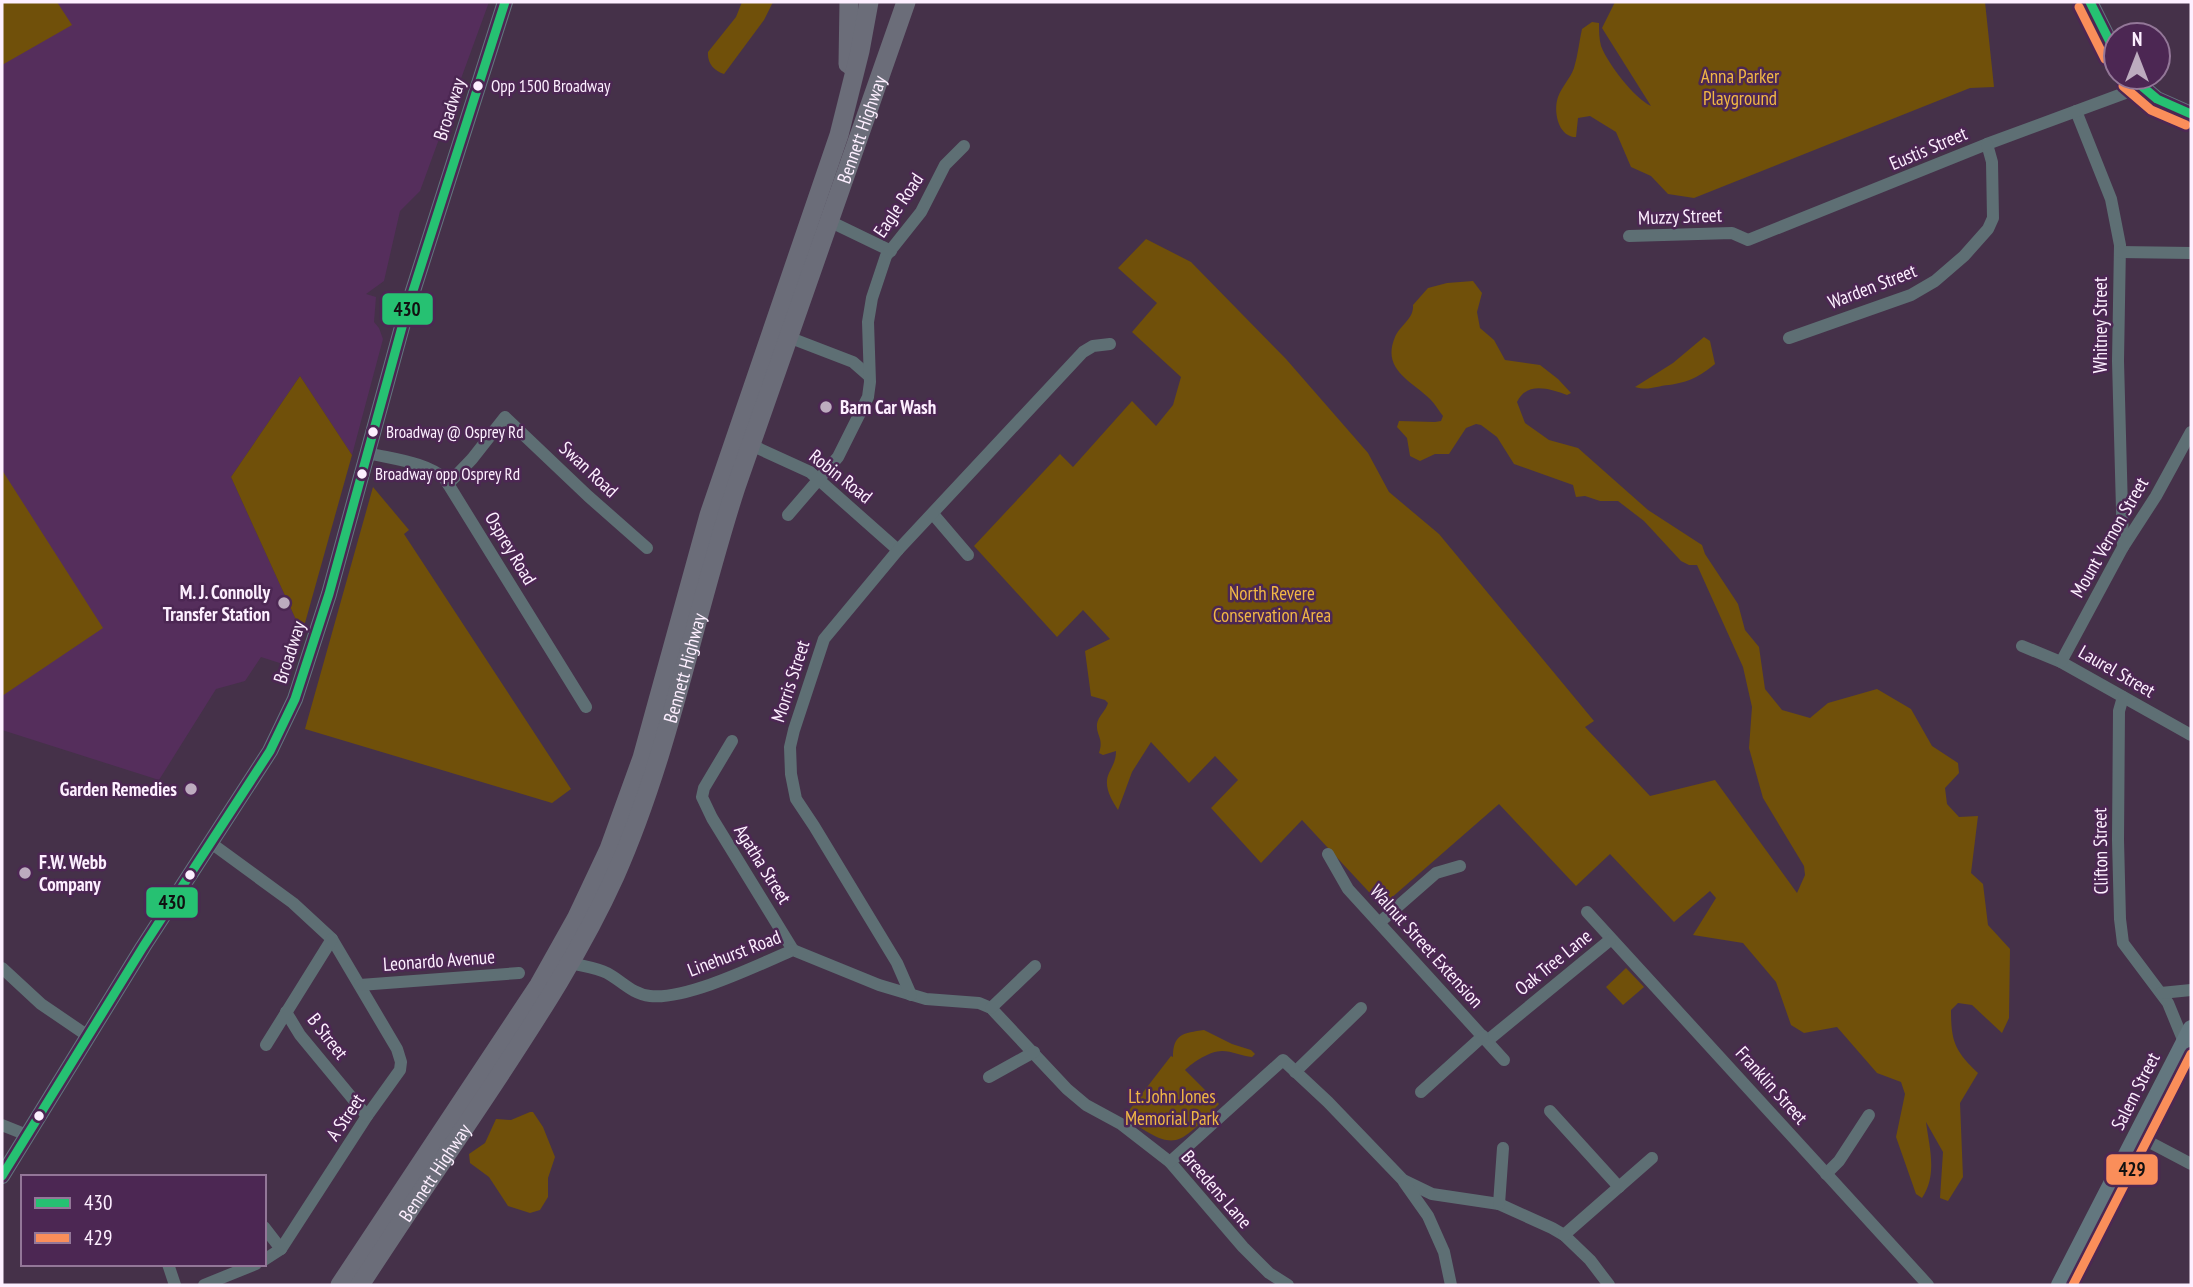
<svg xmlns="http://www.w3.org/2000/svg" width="2193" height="1287" font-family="'PT Sans Narrow',sans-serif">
<rect width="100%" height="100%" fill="#453149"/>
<path fill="#552e5c" d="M 2,2 L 489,2 L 420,191 L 400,211 L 384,281 L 366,294 L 376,297 L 374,322 L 379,328 L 383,339 L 352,455 L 300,376 L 231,477 L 297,622 L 305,623 L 292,667 L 261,657 L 245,681 L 216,689 L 159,780 L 2,730 Z"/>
<g fill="#70500a">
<path d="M 2,2 L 57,2 L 72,25 L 2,65 Z"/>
<path d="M 742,2 L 773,2 L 764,20 L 724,74 C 714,71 707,63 708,52 L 736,17 Z"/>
<path d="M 1615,2 L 1985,2 L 1994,87 L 1970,88 L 1694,198 L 1668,194 L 1651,176 L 1631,167 L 1616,132 L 1590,116 L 1578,118 L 1576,137 C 1558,137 1553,111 1558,97 C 1562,86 1570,79 1574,68 C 1578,55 1579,42 1582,29 L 1592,22 L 1599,23 C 1599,31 1599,38 1601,46 C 1608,64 1634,98 1651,106 L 1602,28 Z"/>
<path d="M 1146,239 L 1191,262 L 1286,359 L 1368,453 L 1389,492 L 1439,534 L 1594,721 L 1585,727 L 1650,796 L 1715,780 L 1797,893 L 1805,875 L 1804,866 L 1763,798 L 1749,748 L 1752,707 L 1743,667 L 1697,565 L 1689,565 L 1681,561 L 1644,521 L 1618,501 L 1600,501 L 1585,496 L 1576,497 L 1573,485 L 1514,464 L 1497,437 L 1481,425 L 1476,424 L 1466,428 L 1449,454 L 1435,454 L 1420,461 L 1410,456 L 1407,438 L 1397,427 L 1399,421 L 1435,422 L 1441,421 L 1443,416 C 1439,411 1435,404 1430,399 C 1412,381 1381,370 1395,337 C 1400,325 1414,319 1413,305 L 1428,288 L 1447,283 L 1473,281 L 1482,293 L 1477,312 L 1480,328 L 1494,340 L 1505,360 L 1540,365 L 1558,379 L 1571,393 L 1567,395 C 1550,389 1527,381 1517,402 L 1525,423 L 1549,440 L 1578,448 L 1648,510 L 1702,545 L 1705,554 L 1738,604 L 1745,630 L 1759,647 L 1765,689 L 1782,710 L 1810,718 L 1828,703 L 1877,689 L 1911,709 L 1932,746 L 1958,763 L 1959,773 L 1945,788 L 1947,804 L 1959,817 L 1978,816 L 1971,873 L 1983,884 L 1988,925 L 2010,949 L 2009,1018 L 2002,1033 L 1972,1005 L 1958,1003 L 1951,1010 C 1951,1042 1955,1051 1978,1073 L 1960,1103 L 1963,1177 L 1948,1201 L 1940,1198 L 1943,1152 L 1926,1122 C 1929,1146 1938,1175 1922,1198 L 1916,1194 L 1896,1137 L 1905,1094 L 1901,1082 L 1877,1073 L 1837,1027 L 1804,1033 L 1791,1025 L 1776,982 L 1743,943 L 1693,935 L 1716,898 L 1710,891 L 1674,922 L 1610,854 L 1576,886 L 1499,804 L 1382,906 L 1302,820 L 1261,863 L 1211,808 L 1238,780 L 1215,756 L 1189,783 L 1151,742 L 1132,772 L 1118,810 C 1111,799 1103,786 1109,773 C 1113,765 1116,760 1116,751 L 1103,755 L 1099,753 C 1104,738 1096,736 1097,724 C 1098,716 1106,711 1108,703 L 1105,700 L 1091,696 L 1085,651 L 1110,639 L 1083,610 L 1057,637 L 974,546 L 1060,454 L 1073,467 L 1132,401 L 1156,426 L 1173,405 L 1181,377 L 1132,332 L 1157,303 L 1118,268 Z"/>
<path d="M 1704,337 L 1710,341 L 1715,364 C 1699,377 1689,382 1669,385 C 1656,386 1649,391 1635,387 L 1673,363 Z"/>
<path d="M 300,376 L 352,455 L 305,623 L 297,622 L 231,477 Z"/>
<path d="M 2,470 L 103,628 L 2,696 Z"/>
<path d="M 373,487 L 409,530 L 404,534 L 571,789 L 552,803 L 305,729 Z"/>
<path d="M 1626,968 L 1644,987 L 1623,1005 L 1606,987 Z"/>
<path d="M 1204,1030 L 1232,1044 L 1251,1050 L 1255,1054 L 1252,1057 C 1242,1056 1232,1051 1222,1051 C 1210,1051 1193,1062 1185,1070 L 1219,1104 C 1176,1148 1176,1152 1124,1117 L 1171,1056 L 1173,1057 C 1173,1034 1183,1033 1204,1030 Z"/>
<path d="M 530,1112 L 533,1112 L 543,1127 L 555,1157 L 548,1178 L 548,1197 L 540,1210 L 530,1213 L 508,1206 L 489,1177 L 470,1163 L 469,1154 L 485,1143 L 496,1119 L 511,1120 Z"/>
</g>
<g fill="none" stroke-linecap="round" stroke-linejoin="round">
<g stroke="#5e6f74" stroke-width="12">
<path d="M 2076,111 L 2111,199 L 2120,245 L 2118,361 L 2123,547"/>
<path d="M 829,221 L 891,251"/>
<path d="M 1629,236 L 1732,233 L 1748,240 L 1987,144 L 2125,93 L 2138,84"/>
<path d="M 2120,252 L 2191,253"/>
<path d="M 788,337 L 853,362 L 869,376"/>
<path d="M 1789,338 L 1911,295 L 1935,281 L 1964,256 L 1988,229 L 1993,218 L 1992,162 L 1987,144"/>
<path d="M 751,445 L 810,472 L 898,550"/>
<path d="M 368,453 C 392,459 427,462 445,479 L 586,707"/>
<path d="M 448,484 L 472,459 L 505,417 L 588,496 L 647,548"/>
<path d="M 933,514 L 968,555"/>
<path d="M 788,515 L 838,457 L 868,397 L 870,382 L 868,322 L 872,298 L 886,256 L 921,212 L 945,165 L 964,146"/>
<path d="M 2022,646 L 2061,662 L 2191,735"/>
<path d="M 2061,662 L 2123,547 L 2156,496 L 2191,432"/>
<path d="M 2123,697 L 2119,711 L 2118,840 L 2120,919 L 2123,943 L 2168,1003 L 2184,1042"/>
<path d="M 732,741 L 704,788 L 702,797 L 712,818 L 793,950"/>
<path d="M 211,843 L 293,903 L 332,939 L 397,1049 L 401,1062 L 400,1070 L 367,1116 L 281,1249 L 264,1260"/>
<path d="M 1328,854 L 1348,889 L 1504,1060"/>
<path d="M 1587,912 L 1928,1285"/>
<path d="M 1380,922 L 1436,873 L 1460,866"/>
<path d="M 571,963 C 582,966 597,968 607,973 C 622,981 632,994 650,996 C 687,1000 758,965 793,950 L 879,985 L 926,999 L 979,1003 L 991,1008 L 1067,1089 L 1086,1105 L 1121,1124 L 1170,1162 L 1243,1247 L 1269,1273 L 1288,1285"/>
<path d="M 2,968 L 41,1004 L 88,1036"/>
<path d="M 360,985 L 519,973"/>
<path d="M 2161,993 L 2191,990"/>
<path d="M 911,995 L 897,963 L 814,826 L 796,799 L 791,774 L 790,747 L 794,730 L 824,639 L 898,550 L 1083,352 L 1093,346 L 1110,344"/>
<path d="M 991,1008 L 1035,966"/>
<path d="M 286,1012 L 300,1035 L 367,1116"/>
<path d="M 1487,1041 L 1610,940"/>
<path d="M 266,1045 L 332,939"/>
<path d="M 1295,1072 L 1361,1008"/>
<path d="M 989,1077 L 1034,1052"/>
<path d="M 1421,1092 L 1483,1036"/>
<path d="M 1550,1111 L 1619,1187"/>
<path d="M 2,1125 L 27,1135"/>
<path d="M 2136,1135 L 2191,1164"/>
<path d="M 1170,1162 L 1283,1060 L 1328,1102 L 1403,1180 L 1432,1194 L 1499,1204 L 1552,1228 L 1564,1235 L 1590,1260 L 1609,1285"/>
<path d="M 1826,1174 L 1839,1161 L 1869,1115"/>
<path d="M 1404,1182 L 1428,1216 L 1444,1252 L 1451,1285"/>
<path d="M 1499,1204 L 1503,1148"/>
<path d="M 264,1227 L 281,1249"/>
<path d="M 1564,1235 L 1652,1158"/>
<path d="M 168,1264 L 175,1285"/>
<path d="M 204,1285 L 256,1264"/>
</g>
<g stroke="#63777f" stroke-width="16">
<path d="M 2090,2 L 2116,54"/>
<path d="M 2131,77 L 2157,99 L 2191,114"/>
<path d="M 2,1176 L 143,947 L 270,751 L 295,699 L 329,594 L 405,316 L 505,2"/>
<path d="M 2059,1285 L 2191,1028"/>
</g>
<g stroke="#6b6d79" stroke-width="19">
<path d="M 848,64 L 849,2"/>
<path d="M 340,1285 L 539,985 L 576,919 L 609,849 L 642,758 L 709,515 L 839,135 L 860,51 L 869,2"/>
<path id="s1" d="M 360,1285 C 404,1217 450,1150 495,1082 C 539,1015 582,949 615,876 C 670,752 694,616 736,487 L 906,2"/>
</g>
<g stroke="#4c2753" stroke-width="14">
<g id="bus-1">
<path d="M 2090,2 L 2116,54"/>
<path d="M 2131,77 L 2157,99 L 2191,114"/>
<path d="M 2,1176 L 143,947 L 270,751 L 295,699 L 329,594 L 405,316 L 505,2"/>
</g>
</g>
<g stroke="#4c2753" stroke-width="14">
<g id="bus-2">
<path d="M 2079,7 L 2105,59"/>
<path d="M 2123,86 L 2151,110 L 2186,125"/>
<path d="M 2073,1285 L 2191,1054"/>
</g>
</g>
<use href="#bus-1" stroke="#26c172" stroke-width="9"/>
<use href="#bus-2" stroke="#fa8e5a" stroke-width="9"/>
</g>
<g fill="#fdefff" stroke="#4c2753" stroke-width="2.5">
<circle cx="478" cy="86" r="6"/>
<circle cx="373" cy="432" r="6"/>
<circle cx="362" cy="474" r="6"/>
<circle cx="190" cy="875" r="6"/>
<circle cx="39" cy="1116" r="6"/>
</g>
<g fill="#bdacbf" stroke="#4c2753" stroke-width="2.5">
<circle cx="826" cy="407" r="7"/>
<circle cx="284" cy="603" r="7"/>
<circle cx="191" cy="789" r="7"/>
<circle cx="25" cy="873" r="7"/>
</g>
<g text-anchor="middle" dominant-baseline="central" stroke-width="5" stroke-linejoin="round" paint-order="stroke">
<g font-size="17" fill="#fdefff" stroke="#4c2753" text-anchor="start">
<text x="491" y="86">Opp 1500 Broadway</text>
<text x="386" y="432">Broadway @ Osprey Rd</text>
<text x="375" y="474">Broadway opp Osprey Rd</text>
</g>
<g font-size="19" fill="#f1b745" stroke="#4c2753">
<text x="1740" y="76">Anna Parker<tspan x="1740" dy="22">Playground</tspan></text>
<text x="1272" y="593">North Revere<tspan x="1272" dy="22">Conservation Area</tspan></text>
<text x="1172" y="1096">Lt. John Jones<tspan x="1172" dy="22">Memorial Park</tspan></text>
</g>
<g font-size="19" fill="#fdefff" stroke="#4c2753">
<text transform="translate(449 109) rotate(-72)">Broadway</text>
<text stroke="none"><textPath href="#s1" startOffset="1269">Bennett Highway</textPath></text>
<text transform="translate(1928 148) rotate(-23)">Eustis Street</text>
<text transform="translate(898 205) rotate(-56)">Eagle Road</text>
<text transform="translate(1680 216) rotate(-2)">Muzzy Street</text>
<text transform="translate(1872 286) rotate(-21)">Warden Street</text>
<text transform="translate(2100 325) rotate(-90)">Whitney Street</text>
<text transform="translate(589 469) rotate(43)">Swan Road</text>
<text transform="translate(841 476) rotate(38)">Robin Road</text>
<text transform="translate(2109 537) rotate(-60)">Mount Vernon Street</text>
<text transform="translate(511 548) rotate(59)">Osprey Road</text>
<text transform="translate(289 652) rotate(-72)">Broadway</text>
<text stroke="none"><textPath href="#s1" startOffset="702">Bennett Highway</textPath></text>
<text transform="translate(2117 671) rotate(30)">Laurel Street</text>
<text transform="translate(790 681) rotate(-72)">Morris Street</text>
<text transform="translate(2100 851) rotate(-91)">Clifton Street</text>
<text transform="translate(763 864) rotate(58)">Agatha Street</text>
<text transform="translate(1427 946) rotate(48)">Walnut Street Extension</text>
<text transform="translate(734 953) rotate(-21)">Linehurst Road</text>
<text transform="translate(439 960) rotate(-4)">Leonardo Avenue</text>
<text transform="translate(1553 962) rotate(-39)">Oak Tree Lane</text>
<text transform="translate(328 1036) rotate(52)">B Street</text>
<text transform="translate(1772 1085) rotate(48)">Franklin Street</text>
<text transform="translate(2135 1091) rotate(-63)">Salem Street</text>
<text transform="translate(345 1117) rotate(-56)">A Street</text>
<text stroke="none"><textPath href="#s1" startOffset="135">Bennett Highway</textPath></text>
<text transform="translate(1217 1189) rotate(49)">Breedens Lane</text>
</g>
<g font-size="19" font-weight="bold" fill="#fdefff" stroke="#4c2753" text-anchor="start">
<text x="840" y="407">Barn Car Wash</text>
<text x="270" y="592" text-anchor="end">M. J. Connolly<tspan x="270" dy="22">Transfer Station</tspan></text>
<text x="177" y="789" text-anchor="end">Garden Remedies</text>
<text x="39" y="862">F.W. Webb<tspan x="39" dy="22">Company</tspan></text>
</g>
</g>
<g stroke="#4c2753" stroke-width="2.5">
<rect x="381" y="292" width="53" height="34" rx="7" fill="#26c172"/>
<rect x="145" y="886" width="54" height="33" rx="7" fill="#26c172"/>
<rect x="2105" y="1153" width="54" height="33" rx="7" fill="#fa8e5a"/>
</g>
<g font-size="19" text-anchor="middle" font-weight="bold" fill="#111">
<text x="407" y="316">430</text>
<text x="172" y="909">430</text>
<text x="2132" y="1176">429</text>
</g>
<rect width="2193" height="1287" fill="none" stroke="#fdefff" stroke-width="7"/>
<rect x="21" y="1175" width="245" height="91" fill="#4c2753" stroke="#937798" stroke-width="2"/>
<rect x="35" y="1198" width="35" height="10" fill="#26c172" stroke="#937798" stroke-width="2"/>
<text x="84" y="1210" font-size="21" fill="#fdefff">430</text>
<rect x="35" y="1233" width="35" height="10" fill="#fa8e5a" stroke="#937798" stroke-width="2"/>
<text x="84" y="1245" font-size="21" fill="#fdefff">429</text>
<g transform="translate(2137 56)"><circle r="33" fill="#4c2753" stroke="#937798" stroke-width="2"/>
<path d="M0-5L12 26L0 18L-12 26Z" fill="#bdacbf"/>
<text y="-10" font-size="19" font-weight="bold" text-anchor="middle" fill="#fdefff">N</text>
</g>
</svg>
